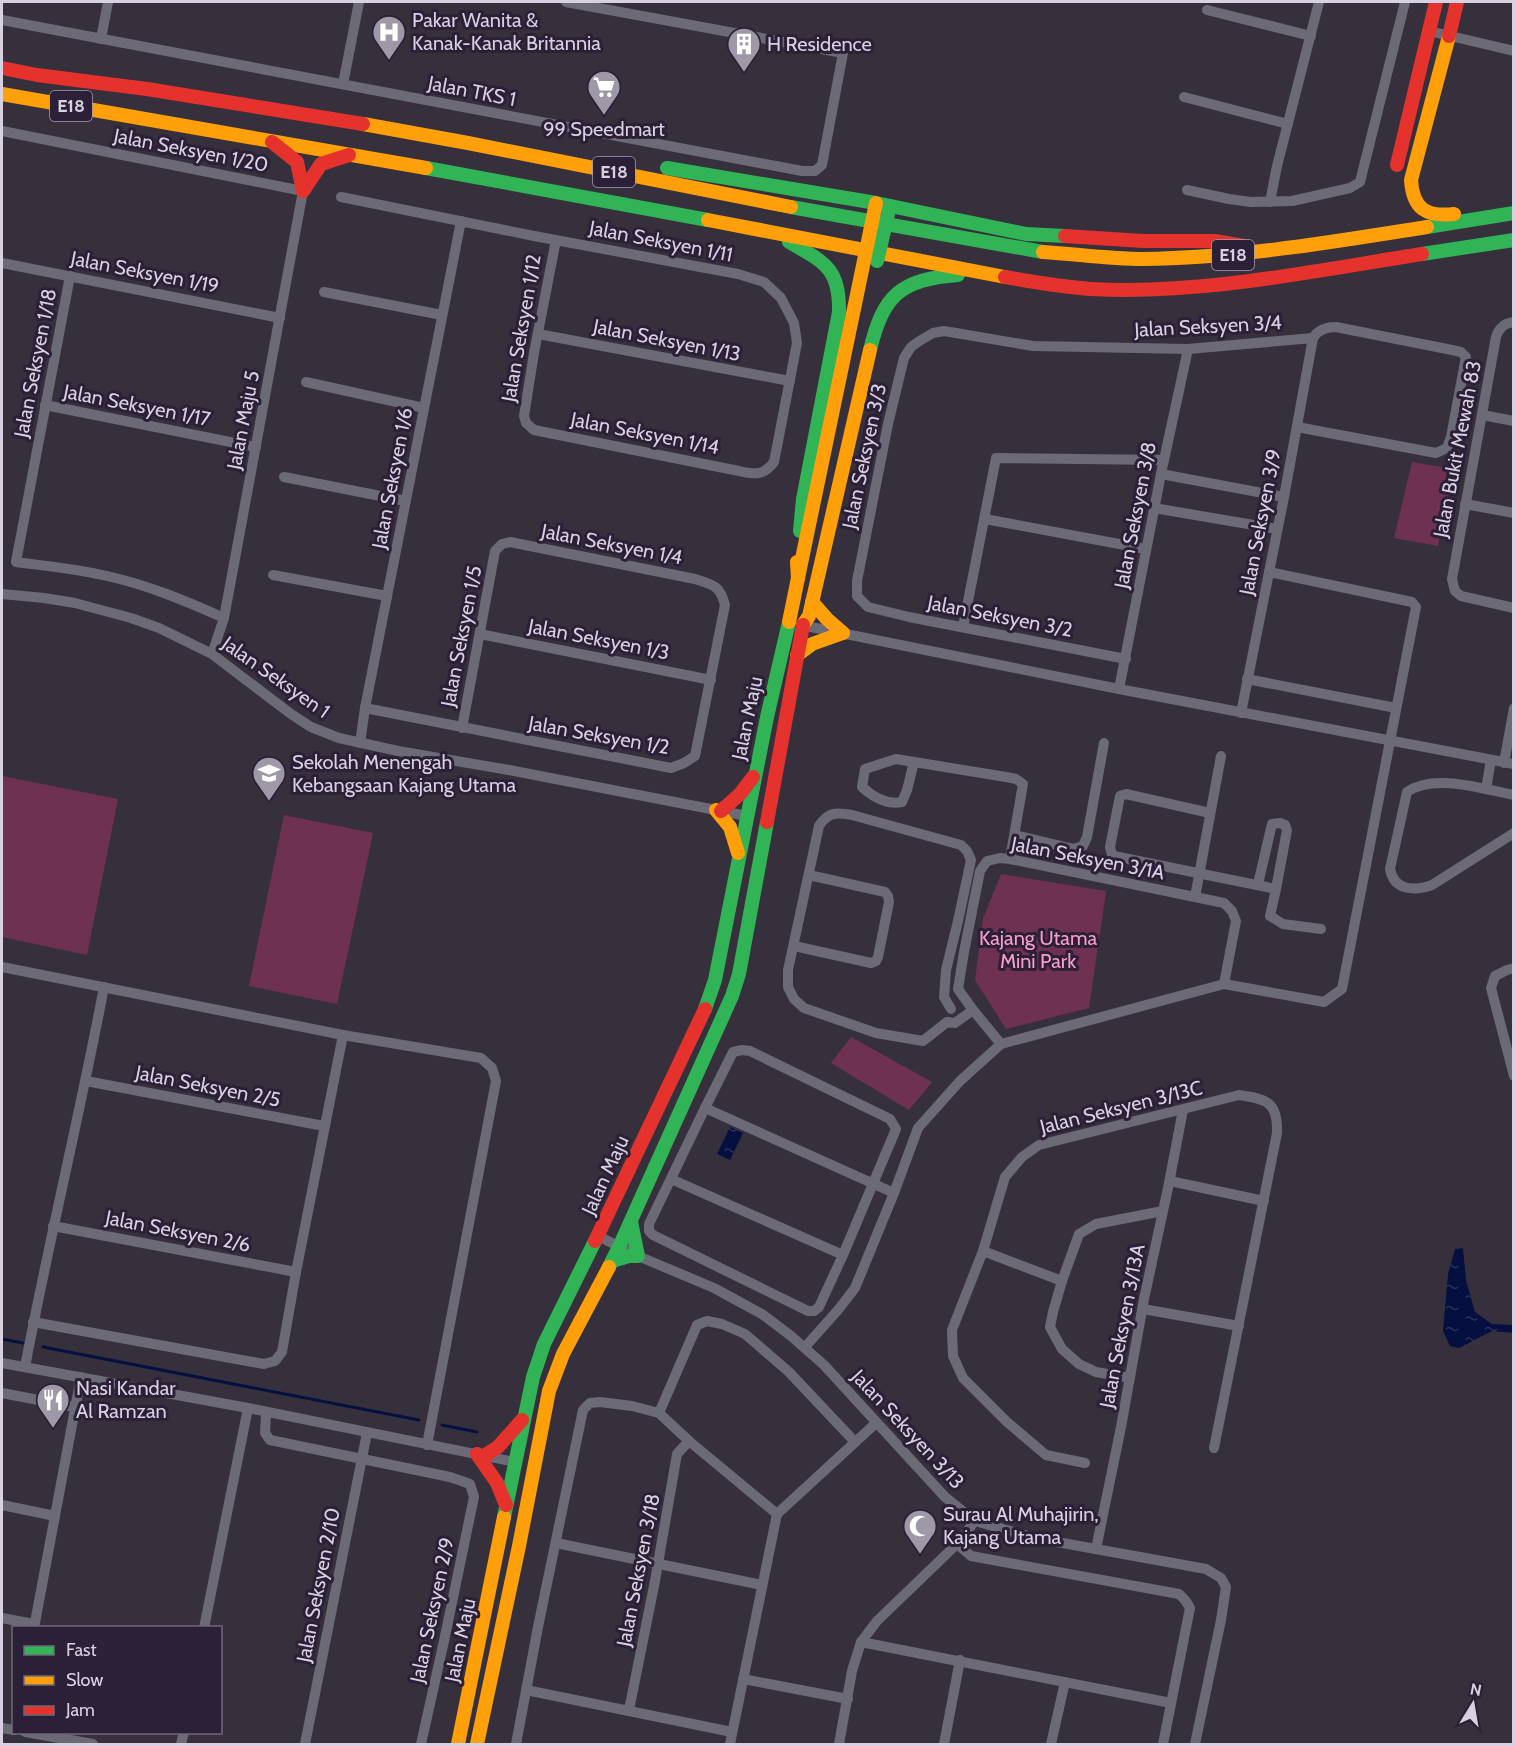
<svg xmlns="http://www.w3.org/2000/svg" width="1515" height="1746" font-family="Cabin,sans-serif">
<defs>
<pattern id="water-ripples" width="26" height="14" patternUnits="userSpaceOnUse" patternTransform="scale(1.5)"><rect width="26" height="14" fill="#051041"/><path d="M2 4q2-2 4 0t4 0M15 11q2-2 4 0t4 0" fill="none" stroke="#29325c"/></pattern>
</defs>
<rect width="100%" height="100%" fill="#36303c"/>
<g fill="#6f3152">
<path d="M 1412,462 L 1453,469 L 1438,546 L 1394,538 Z"/>
<path d="M 2,776 L 118,799 L 87,955 L 2,937 Z"/>
<path d="M 284,815 L 373,833 L 337,1004 L 249,986 Z"/>
<path d="M 1001,874 L 1106,891 L 1089,1008 L 1006,1029 L 975,980 L 983,919 Z"/>
<path d="M 851,1037 L 932,1082 L 909,1110 L 831,1063 Z"/>
</g>
<g fill="url(#water-ripples)">
<path d="M 730,1127 L 743,1133 L 730,1160 L 717,1154 Z"/>
<path d="M 1463,1248 L 1466,1280 L 1475,1312 L 1492,1324 L 1513,1325 L 1514,1333 L 1492,1331 L 1459,1348 L 1450,1346 L 1443,1331 L 1448,1274 L 1455,1249 Z"/>
</g>
<g fill="none" stroke-linecap="round" stroke-linejoin="round">
<g stroke="#051041" stroke-width="3">
<path d="M 2,1339 L 23,1343"/>
<path d="M 43,1347 L 419,1420"/>
<path d="M 442,1425 L 477,1432"/>
</g>
<g stroke="#6c6a77" stroke-width="10">
<path d="M 1207,10 L 1311,36"/>
<path d="M 2,20 L 802,171 L 815,171 L 822,165 L 843,53 L 566,2"/>
<path d="M 1429,31 L 1514,51"/>
<path d="M 101,39 L 108,2"/>
<path d="M 343,84 L 359,2"/>
<path d="M 1184,97 L 1288,124"/>
<path d="M 2,131 L 303,191 L 224,618 L 212,654"/>
<path d="M 1187,190 L 1229,199 L 1251,202 L 1292,201 L 1350,188 L 1360,182 L 1405,2"/>
<path d="M 341,197 L 534,236 L 738,274 L 764,282 L 781,298 L 794,323 L 797,343 L 774,462 C 761,480 748,472 729,469 L 534,430 L 526,423 L 524,416 L 534,353 L 556,240"/>
<path d="M 1270,202 L 1277,166 L 1319,2"/>
<path d="M 2,263 L 280,318"/>
<path d="M 70,276 L 16,562 C 47,566 77,569 107,576 C 148,585 186,601 224,618"/>
<path d="M 324,292 L 442,315"/>
<path d="M 1514,322 C 1504,323 1499,328 1496,337 L 1452,579 L 1455,591 L 1461,596 L 1514,608"/>
<path d="M 538,334 L 790,381"/>
<path d="M 306,382 L 424,408"/>
<path d="M 45,405 L 256,447"/>
<path d="M 1482,415 L 1514,421"/>
<path d="M 1161,474 L 1284,497"/>
<path d="M 284,477 L 406,501"/>
<path d="M 1465,504 L 1514,513"/>
<path d="M 1154,508 L 1277,529"/>
<path d="M 985,519 L 1146,549"/>
<path d="M 273,575 L 387,596"/>
<path d="M 2,594 L 44,598 L 75,603 L 131,618 L 159,628 L 212,654 L 291,714 L 311,727 L 339,738 L 398,751 L 509,770 L 747,816"/>
<path d="M 801,625 L 1119,689 L 1514,764"/>
<path d="M 963,627 L 996,458 L 1164,460"/>
<path d="M 480,634 L 711,680"/>
<path d="M 1126,659 L 909,617 L 868,607 L 857,596 L 857,581 L 888,424 L 904,358 L 911,347 L 921,340 L 933,333 L 944,331 L 1033,346 L 1188,349 L 1313,338 C 1318,330 1327,327 1336,327 L 1452,350 L 1461,352 L 1466,357 L 1451,437 L 1447,448 L 1436,453 L 1297,427"/>
<path d="M 1247,679 L 1396,708"/>
<path d="M 1119,689 L 1161,474 L 1188,349"/>
<path d="M 365,708 L 671,768 L 684,763 L 695,756 L 725,605 C 720,585 713,585 695,579 L 510,542 L 502,544 L 495,551 L 462,728"/>
<path d="M 1241,713 L 1284,497 L 1313,338"/>
<path d="M 360,743 L 365,708 L 461,221"/>
<path d="M 914,762 L 907,790 L 902,802 C 887,805 873,797 862,787 L 865,769 L 896,759 L 1006,777 L 1016,779 L 1023,784 L 1010,859"/>
<path d="M 1504,763 L 1514,708"/>
<path d="M 1486,789 L 1491,760"/>
<path d="M 1514,795 C 1483,789 1434,773 1407,792 L 1390,869 C 1394,891 1415,891 1432,885 L 1514,833"/>
<path d="M 1210,813 L 1126,794 L 1120,796 L 1110,847 L 1112,855 L 1119,857 L 1276,889 L 1270,916 L 1283,924 L 1321,929"/>
<path d="M 1015,835 L 1074,849 L 1083,846 L 1087,837 L 1104,743"/>
<path d="M 1258,884 L 1272,824 L 1280,823 L 1285,825 L 1287,830 L 1276,889"/>
<path d="M 1195,897 L 1221,756"/>
<path d="M 794,946 L 871,963 L 876,961 L 878,957 L 889,902 L 888,896 L 885,892 L 809,875"/>
<path d="M 2,967 L 343,1035 L 481,1058 L 492,1068 L 496,1081 L 427,1445"/>
<path d="M 1514,968 L 1507,970 L 1495,976 L 1491,988 L 1514,1076"/>
<path d="M 951,1009 L 944,997 L 946,970 L 958,921 L 971,860 L 967,851 L 961,845 L 852,815 C 836,812 828,812 819,826 L 788,970 L 788,987 L 794,999 L 804,1008 L 876,1033 L 923,1041 L 947,1022 L 955,1023 L 973,1010"/>
<path d="M 1001,1044 L 973,1010 L 958,989 L 964,952 L 980,871 L 987,861 L 1000,858 L 1010,859 L 1224,903 L 1232,911 L 1236,921 L 1224,984"/>
<path d="M 86,1081 L 324,1126"/>
<path d="M 705,1108 L 894,1193"/>
<path d="M 671,1179 L 843,1255 L 896,1129 L 890,1119 L 750,1051 L 742,1050 L 733,1052 L 705,1108 L 649,1224 L 649,1231 L 653,1235 L 808,1311 L 814,1311 L 819,1307 L 843,1255"/>
<path d="M 1170,1181 L 1264,1201"/>
<path d="M 53,1226 L 296,1272"/>
<path d="M 598,1236 L 638,1256 L 714,1288 L 762,1314 L 791,1336 L 824,1365 L 945,1497 L 975,1521 L 1035,1538 L 1206,1569 L 1221,1578 L 1226,1587 L 1221,1620 L 1195,1744"/>
<path d="M 983,1251 L 1062,1281"/>
<path d="M 1143,1309 L 1239,1326"/>
<path d="M 33,1322 L 264,1364 L 275,1361 L 282,1352 L 296,1272 L 343,1035"/>
<path d="M 805,1347 L 838,1310 L 855,1288 L 894,1193 L 918,1128 L 960,1081 L 1001,1044 L 1224,984 L 1324,1002 L 1342,989 L 1416,607 L 1412,602 L 1269,572"/>
<path d="M 2,1363 L 248,1408 L 515,1462"/>
<path d="M 25,1367 C 49,1240 80,1114 104,987"/>
<path d="M 1130,1378 L 1096,1372 L 1079,1364 L 1062,1349 L 1050,1327 L 1053,1312 L 1062,1281 L 1079,1234 L 1096,1224 L 1163,1211"/>
<path d="M 2,1393 L 75,1407"/>
<path d="M 266,1412 L 265,1433 L 270,1440 L 450,1477 L 470,1484 L 474,1497 L 444,1641 L 421,1744"/>
<path d="M 659,1413 L 697,1325 L 707,1321 L 722,1324 L 745,1334 L 789,1372 L 855,1442"/>
<path d="M 1085,1463 L 1046,1455 L 1007,1422 L 963,1378 L 953,1356 L 952,1330 L 983,1251 L 1005,1177 L 1022,1157 L 1039,1145 L 1239,1095 C 1267,1099 1278,1102 1277,1133 L 1214,1448"/>
<path d="M 2,1505 L 55,1516"/>
<path d="M 556,1543 L 762,1585"/>
<path d="M 957,1544 L 971,1556 L 1179,1594 L 1185,1600 L 1190,1608 L 1163,1744"/>
<path d="M 1096,1549 L 1121,1427 L 1144,1299 L 1168,1188 L 1183,1110"/>
<path d="M 2,1618 L 34,1624"/>
<path d="M 34,1628 L 81,1377"/>
<path d="M 204,1628 L 248,1408"/>
<path d="M 861,1642 L 1171,1703"/>
<path d="M 743,1679 L 848,1699"/>
<path d="M 526,1690 L 732,1732"/>
<path d="M 629,1710 L 655,1581 L 677,1454 L 689,1441"/>
<path d="M 2,1728 L 14,1730"/>
<path d="M 25,1732 L 93,1744"/>
<path d="M 181,1744 L 184,1732"/>
<path d="M 305,1744 L 367,1433"/>
<path d="M 516,1744 L 538,1627 L 583,1410 L 590,1403 L 600,1402 L 632,1406 L 659,1413 L 689,1441 L 777,1514"/>
<path d="M 730,1744 L 777,1514 L 876,1423"/>
<path d="M 839,1744 L 852,1671 L 861,1642 L 877,1621 L 957,1544 L 975,1521"/>
<path d="M 944,1744 L 960,1660"/>
<path d="M 1051,1744 L 1065,1682"/>
</g>
<g stroke="#30b455" stroke-width="14">
<path d="M 426,168 L 708,220"/>
<path d="M 667,168 L 876,203 L 1026,234 L 1065,236"/>
<path d="M 791,207 L 1043,252"/>
<path d="M 1427,227 L 1514,213"/>
<path d="M 789,242 C 824,262 840,268 839,312 L 803,499 L 800,531"/>
<path d="M 1422,254 L 1514,240"/>
<path d="M 870,350 C 883,295 901,279 958,275"/>
<path d="M 705,1009 L 715,980 L 767,717 L 789,622"/>
<path d="M 612,1261 L 629,1256 L 638,1256 L 631,1222"/>
<path d="M 609,1267 L 619,1247 L 732,996 L 739,974 L 767,822"/>
<path d="M 504,1517 L 533,1377 L 544,1344 L 595,1241"/>
</g>
<g stroke="#ff9f0a" stroke-width="14">
<path d="M 1449,36 L 1411,180 C 1413,209 1426,217 1454,214"/>
<path d="M 2,94 L 426,168"/>
<path d="M 363,124 L 468,143 L 791,207"/>
<path d="M 708,220 L 1005,277"/>
<path d="M 1043,252 C 1076,254 1109,259 1142,259 C 1239,258 1332,242 1427,227"/>
<path d="M 812,602 L 827,619 L 843,633"/>
<path d="M 789,622 L 798,578 L 797,562"/>
<path d="M 803,625 L 809,616 L 870,350"/>
<path d="M 797,655 L 812,644 L 843,633"/>
<path d="M 716,810 L 730,827 L 738,853"/>
<path d="M 458,1744 L 504,1517"/>
<path d="M 477,1744 L 519,1546 L 549,1391 L 563,1354 L 609,1267"/>
</g>
<g stroke="#e5322d" stroke-width="14">
<path d="M 1449,36 L 1457,2"/>
<path d="M 2,68 L 37,75 L 147,89 L 363,124"/>
<path d="M 272,142 L 297,162 L 303,191"/>
<path d="M 1397,165 L 1436,2"/>
<path d="M 303,191 L 321,164 L 349,155"/>
<path d="M 1065,236 L 1143,241 L 1215,241 L 1244,246"/>
<path d="M 1005,277 C 1033,282 1062,287 1091,289 C 1201,295 1313,271 1422,254"/>
<path d="M 721,811 L 740,794 L 753,777"/>
<path d="M 767,822 L 803,625"/>
<path d="M 595,1241 L 705,1009"/>
<path d="M 477,1454 L 497,1483 L 506,1505"/>
<path d="M 484,1456 L 498,1447 L 522,1420"/>
</g>
<path stroke="#30b455" stroke-width="14" d="M 877,261 L 890,206"/>
<path stroke="#ff9f0a" stroke-width="14" d="M 798,578 L 876,203"/>
</g>
<defs>
<g id="hospital-pin" transform="scale(1.725)"><path d="M0 17L-7.5 6A9.5 9.5 0 1 1 7.5 6Z" fill="#9f99a7" stroke="#2b2037"/><path d="M-5-5h3v3.5h4V-5h3V5h-3V1.5h-4V5h-3Z" fill="#fff"/></g>
<g id="building-pin" transform="scale(1.725)"><path d="M0 17L-7.5 6A9.5 9.5 0 1 1 7.5 6Z" fill="#9f99a7" stroke="#2b2037"/><path d="M-4-6H4V6H1V3H-1V6H-4ZM-2.5-4.3h1.7v1.8h-1.7ZM.8-4.3h1.7v1.8H.8ZM-2.5-1h1.7V.8h-1.7ZM.8-1h1.7V.8H.8Z" fill="#fff"/></g>
<g id="supermarket-pin" transform="scale(1.725)"><path d="M0 17L-7.5 6A9.5 9.5 0 1 1 7.5 6Z" fill="#9f99a7" stroke="#2b2037"/><path d="M-6-5.5h2.5l.6 2H6L4.5 2H-2.5L-4.4-4H-6ZM-1.5 3.2a1.3 1.3 0 1 0 .1 0ZM3 3.2a1.3 1.3 0 1 0 .1 0Z" fill="#fff"/></g>
<g id="school-pin" transform="scale(1.725)"><path d="M0 17L-7.5 6A9.5 9.5 0 1 1 7.5 6Z" fill="#9f99a7" stroke="#2b2037"/><path d="M0-5L7-2L0 1L-7-2ZM-4 1L0 2.5L4 1V4Q0 6-4 4Z" fill="#fff"/></g>
<g id="restaurant-pin" transform="scale(1.725)"><path d="M0 17L-7.5 6A9.5 9.5 0 1 1 7.5 6Z" fill="#9f99a7" stroke="#2b2037"/><path d="M-5-6h1v4h1v-4h1v4h1v-4h1v5L-1.5 .5V6h-2V.5L-5-1ZM5-6V6H3V1.5H1.5Q1.5-4 5-6Z" fill="#fff"/></g>
<g id="mosque-pin" transform="scale(1.725)"><path d="M0 17L-7.5 6A9.5 9.5 0 1 1 7.5 6Z" fill="#9f99a7" stroke="#2b2037"/><path d="M3.5-4.9A6 6 0 1 0 3.5 4.9A5 5 0 1 1 3.5-4.9Z" fill="#fff"/></g>
</defs>
<g fill-rule="evenodd">
<use href="#hospital-pin" x="389" y="32"/>
<use href="#building-pin" x="744" y="44"/>
<use href="#supermarket-pin" x="604" y="87"/>
<use href="#school-pin" x="269" y="773"/>
<use href="#restaurant-pin" x="53" y="1400"/>
<use href="#mosque-pin" x="920" y="1526"/>
</g>
<g text-anchor="middle" dominant-baseline="central" stroke-width="6" stroke-linejoin="round" paint-order="stroke">
<g fill="#2b2037" stroke="#a49cae" stroke-width="1.5">
<rect x="50" y="91" width="42" height="30" rx="4.5"/>
<rect x="593" y="157" width="42" height="30" rx="4.5"/>
<rect x="1212" y="240" width="42" height="30" rx="4.5"/>
</g>
<g font-size="18" font-weight="bold" fill="#d8d1e1">
<text x="71" y="106">E18</text>
<text x="614" y="172">E18</text>
<text x="1233" y="255">E18</text>
</g>
<g font-size="20" fill="#d8d1e1" stroke="#2b2037" text-anchor="start">
<text x="412" y="20">Pakar Wanita &amp;<tspan x="412" dy="23">Kanak-Kanak Britannia</tspan></text>
<text x="767" y="44">H Residence</text>
<text x="604" y="129" text-anchor="middle">99 Speedmart</text>
<text x="292" y="762">Sekolah Menengah<tspan x="292" dy="23">Kebangsaan Kajang Utama</tspan></text>
<text x="76" y="1388">Nasi Kandar<tspan x="76" dy="23">Al Ramzan</tspan></text>
<text x="943" y="1514">Surau Al Muhajirin,<tspan x="943" dy="23">Kajang Utama</tspan></text>
</g>
<g font-size="20" fill="#d8d1e1" stroke="#2b2037">
<text transform="translate(472 91) rotate(11)">Jalan TKS 1</text>
<text transform="translate(191 150) rotate(11)">Jalan Seksyen 1/20</text>
<text transform="translate(661 241) rotate(11)">Jalan Seksyen 1/11</text>
<text transform="translate(145 272) rotate(11)">Jalan Seksyen 1/19</text>
<text transform="translate(1208 326) rotate(-3)">Jalan Seksyen 3/4</text>
<text transform="translate(521 328) rotate(-80)">Jalan Seksyen 1/12</text>
<text transform="translate(667 340) rotate(11)">Jalan Seksyen 1/13</text>
<text transform="translate(35 363) rotate(-79)">Jalan Seksyen 1/18</text>
<text transform="translate(137 405) rotate(11)">Jalan Seksyen 1/17</text>
<text transform="translate(243 420) rotate(-79)">Jalan Maju 5</text>
<text transform="translate(645 433) rotate(11)">Jalan Seksyen 1/14</text>
<text transform="translate(1457 449) rotate(-79)">Jalan Bukit Mewah 83</text>
<text transform="translate(864 456) rotate(-78)">Jalan Seksyen 3/3</text>
<text transform="translate(392 478) rotate(-79)">Jalan Seksyen 1/6</text>
<text transform="translate(1135 515) rotate(-79)">Jalan Seksyen 3/8</text>
<text transform="translate(1260 522) rotate(-79)">Jalan Seksyen 3/9</text>
<text transform="translate(612 544) rotate(11)">Jalan Seksyen 1/4</text>
<text transform="translate(1000 616) rotate(11)">Jalan Seksyen 3/2</text>
<text transform="translate(461 636) rotate(-79)">Jalan Seksyen 1/5</text>
<text transform="translate(599 639) rotate(11)">Jalan Seksyen 1/3</text>
<text transform="translate(276 677) rotate(35)">Jalan Seksyen 1</text>
<text transform="translate(747 718) rotate(-78)">Jalan Maju</text>
<text transform="translate(599 735) rotate(10)">Jalan Seksyen 1/2</text>
<text transform="translate(1088 858) rotate(11)">Jalan Seksyen 3/1A</text>
<text transform="translate(208 1086) rotate(11)">Jalan Seksyen 2/5</text>
<text transform="translate(1121 1107) rotate(-14)">Jalan Seksyen 3/13C</text>
<text transform="translate(605 1175) rotate(-65)">Jalan Maju</text>
<text transform="translate(178 1231) rotate(11)">Jalan Seksyen 2/6</text>
<text transform="translate(1122 1326) rotate(-79)">Jalan Seksyen 3/13A</text>
<text transform="translate(908 1429) rotate(47)">Jalan Seksyen 3/13</text>
<text transform="translate(638 1570) rotate(-79)">Jalan Seksyen 3/18</text>
<text transform="translate(318 1585) rotate(-79)">Jalan Seksyen 2/10</text>
<text transform="translate(432 1610) rotate(-78)">Jalan Seksyen 2/9</text>
<text transform="translate(460 1640) rotate(-78)">Jalan Maju</text>
</g>
<g font-size="20" fill="#fb9cca" stroke="#2b2037">
<text x="1038" y="938">Kajang Utama<tspan x="1038" dy="23">Mini Park</tspan></text>
</g>
</g>
<rect width="1515" height="1746" fill="none" stroke="#d8d1e1" stroke-width="6"/>
<rect x="12" y="1626" width="210" height="108" fill="#2b2037" stroke="#70677b" stroke-width="1.5"/>
<rect x="24" y="1646" width="30" height="9" fill="#30b455" stroke="#70677b" stroke-width="1.5"/>
<text x="66" y="1656" font-size="18" fill="#d8d1e1">Fast</text>
<rect x="24" y="1676" width="30" height="9" fill="#ff9f0a" stroke="#70677b" stroke-width="1.5"/>
<text x="66" y="1686" font-size="18" fill="#d8d1e1">Slow</text>
<rect x="24" y="1706" width="30" height="9" fill="#e5322d" stroke="#70677b" stroke-width="1.5"/>
<text x="66" y="1716" font-size="18" fill="#d8d1e1">Jam</text>
<g transform="translate(1473 1704) rotate(11)" stroke="#2b2037" stroke-width="4.5" paint-order="stroke">
<path d="M0-4.5L10 22L0 15L-10 22Z" fill="#d8d1e1"/>
<text y="-9" font-size="16" font-weight="bold" text-anchor="middle" fill="#d8d1e1">N</text>
</g>
</svg>
